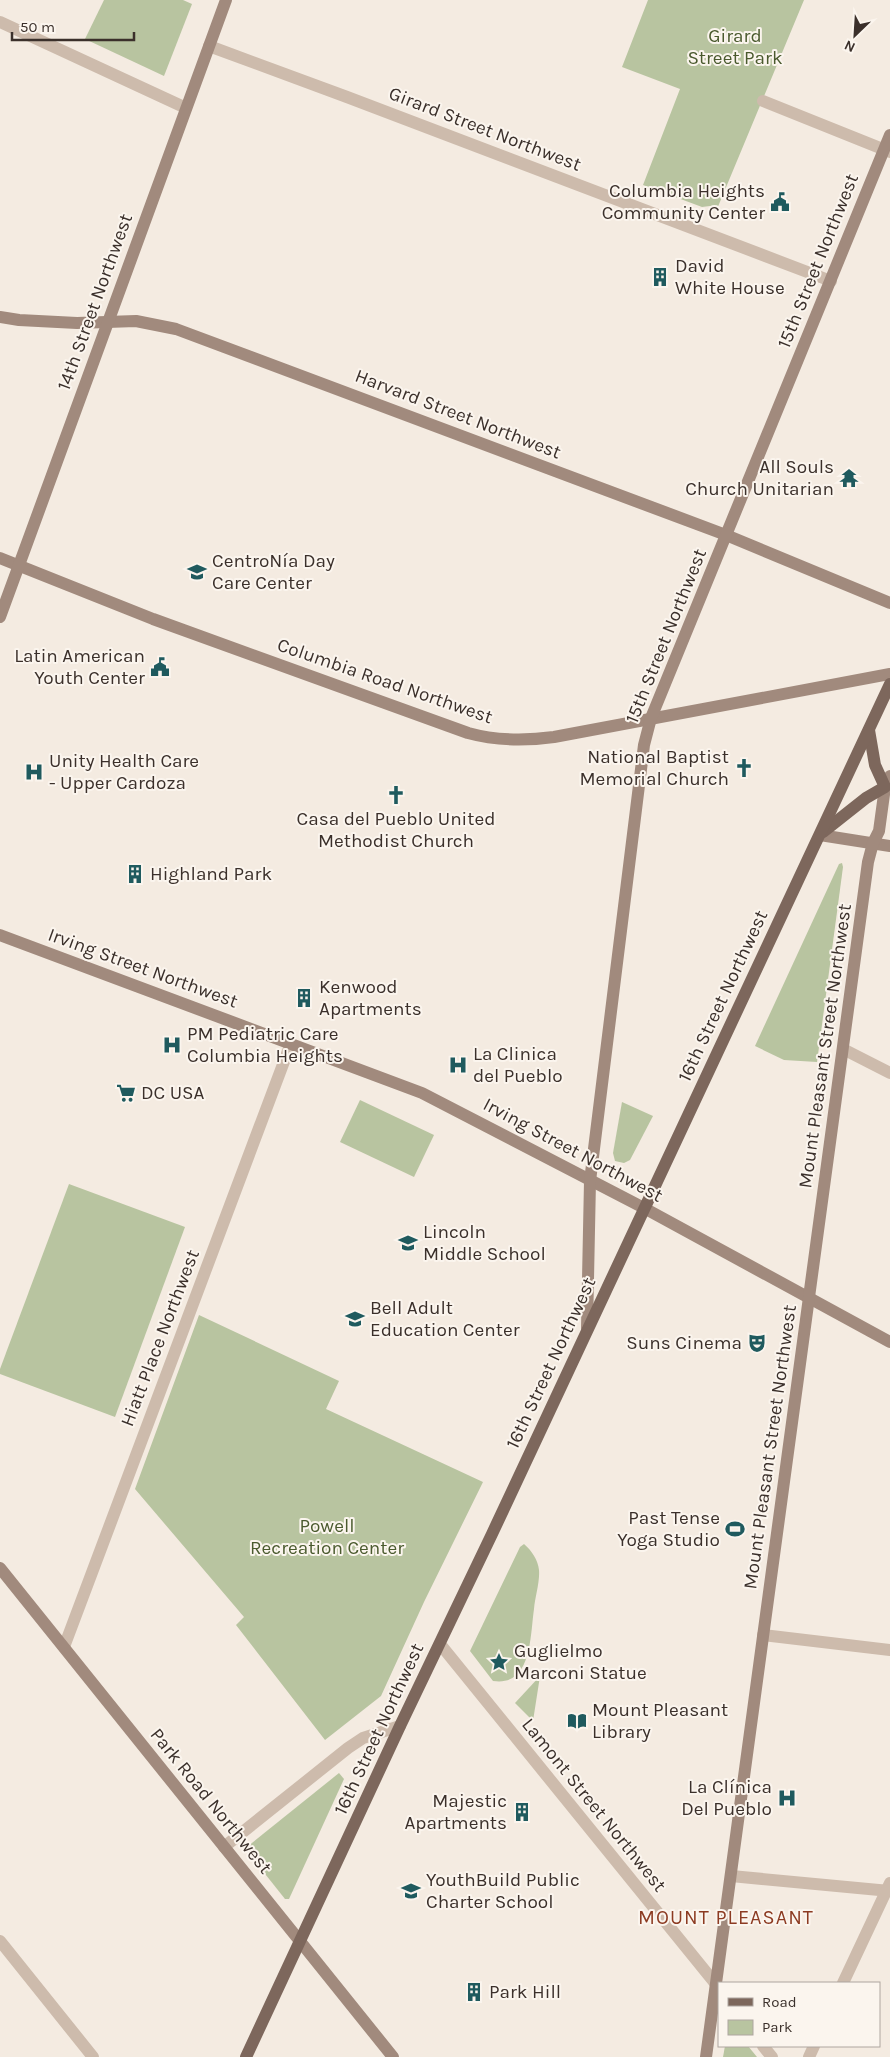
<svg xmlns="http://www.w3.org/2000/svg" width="890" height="2057" font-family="Karla,sans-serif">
<rect width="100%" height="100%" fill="#f4ebe1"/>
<g fill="#b8c4a0">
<path d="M 104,0 L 183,0 L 192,4 L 164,76 L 85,39 Z"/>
<path d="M 648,0 L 804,0 L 717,209 L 710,206 L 702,207 L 643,185 L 680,89 L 622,67 Z"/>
<path d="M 842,863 L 843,867 L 817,1062 L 784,1060 L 755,1046 L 839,864 Z"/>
<path d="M 360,1100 L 434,1135 L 414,1177 L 340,1142 Z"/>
<path d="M 622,1102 L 653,1116 L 630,1160 L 624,1163 L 615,1161 L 613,1153 Z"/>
<path d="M 69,1184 L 185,1227 L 115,1417 L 0,1374 L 0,1369 Z"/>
<path d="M 199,1315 L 339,1381 L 326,1409 L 483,1482 L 424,1602 L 381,1696 L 325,1740 L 236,1625 L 244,1617 L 135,1489 Z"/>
<path d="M 524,1544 C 532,1551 538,1560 539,1570 C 540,1582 535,1597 534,1609 C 530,1636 532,1687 493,1681 L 470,1651 L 520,1547 Z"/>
<path d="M 540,1676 L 533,1721 L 515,1703 Z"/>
<path d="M 339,1773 L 344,1779 L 289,1899 L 285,1899 L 246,1850 L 247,1847 Z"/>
<path d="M 725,2046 L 748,2046 L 757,2057 L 723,2057 Z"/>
</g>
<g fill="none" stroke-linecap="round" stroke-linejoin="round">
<g stroke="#cdbbac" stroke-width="12">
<path d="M 0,22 L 186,108"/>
<path d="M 209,46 L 347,97 L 831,281"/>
<path d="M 763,101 L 890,152"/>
<path d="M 843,1049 L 890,1073"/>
<path d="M 763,1635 L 890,1650"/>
<path d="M 440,1644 L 719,1988"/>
<path d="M 64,1647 L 291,1043"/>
<path d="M 224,1847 L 348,1748 L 363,1738 L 400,1726"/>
<path d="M 731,1876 L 890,1891"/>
<path d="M 0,1941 L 93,2057"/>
<path d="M 843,1983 L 890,1883"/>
<path d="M 763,2046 L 772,2057"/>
<path d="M 809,2057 L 814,2046"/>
</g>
<g stroke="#a18a7d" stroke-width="12">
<path d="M 0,317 L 19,320 L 77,323 L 136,321 L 176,329 L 726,535 L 890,603"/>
<path d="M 0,558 L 153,619 L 468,733 C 497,741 525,741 554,737 L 890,674"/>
<path d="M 0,617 L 226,0"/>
<path d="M 820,835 L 890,846"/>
<path d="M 0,935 L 422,1093 L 644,1208 L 890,1342"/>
<path d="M 587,1328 L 590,1181 L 644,745 L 651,718 L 890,135"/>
<path d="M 0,1568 L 393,2057"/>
<path d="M 706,2057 L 868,862 L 873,843 L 879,831 L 885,787 L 890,776"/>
</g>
<g stroke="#7d675c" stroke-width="12">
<path d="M 823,832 L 866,798 L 885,787 L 875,765 L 869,730"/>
<path d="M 246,2057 L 400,1726 L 492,1534 L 890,684"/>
</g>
</g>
<defs>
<g id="civic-bare" transform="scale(1.5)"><path d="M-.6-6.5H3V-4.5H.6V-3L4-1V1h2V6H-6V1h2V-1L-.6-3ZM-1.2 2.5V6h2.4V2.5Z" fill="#1f5a5e" stroke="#fbf5ee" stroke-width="2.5" paint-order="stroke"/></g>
<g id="building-bare" transform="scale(1.5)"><path d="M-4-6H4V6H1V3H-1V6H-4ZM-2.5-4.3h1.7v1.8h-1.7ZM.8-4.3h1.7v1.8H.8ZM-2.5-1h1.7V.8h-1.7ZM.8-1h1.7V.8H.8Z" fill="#1f5a5e" stroke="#fbf5ee" stroke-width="2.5" paint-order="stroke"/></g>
<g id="temple-bare" transform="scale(1.5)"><path d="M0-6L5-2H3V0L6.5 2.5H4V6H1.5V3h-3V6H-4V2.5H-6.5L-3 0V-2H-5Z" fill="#1f5a5e" stroke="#fbf5ee" stroke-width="2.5" paint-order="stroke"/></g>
<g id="school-bare" transform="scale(1.5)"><path d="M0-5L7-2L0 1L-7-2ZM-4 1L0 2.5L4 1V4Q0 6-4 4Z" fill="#1f5a5e" stroke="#fbf5ee" stroke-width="2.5" paint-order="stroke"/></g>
<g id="church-bare" transform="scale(1.5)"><path d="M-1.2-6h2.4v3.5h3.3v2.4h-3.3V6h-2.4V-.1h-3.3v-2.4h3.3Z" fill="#1f5a5e" stroke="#fbf5ee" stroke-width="2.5" paint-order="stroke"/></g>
<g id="hospital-bare" transform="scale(1.5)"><path d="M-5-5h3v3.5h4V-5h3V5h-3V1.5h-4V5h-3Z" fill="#1f5a5e" stroke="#fbf5ee" stroke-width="2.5" paint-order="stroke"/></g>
<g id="supermarket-bare" transform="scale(1.5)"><path d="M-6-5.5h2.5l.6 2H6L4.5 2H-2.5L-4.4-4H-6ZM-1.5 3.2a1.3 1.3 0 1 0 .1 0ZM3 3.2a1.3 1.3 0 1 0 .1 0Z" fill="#1f5a5e" stroke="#fbf5ee" stroke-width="2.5" paint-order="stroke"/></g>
<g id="theatre-bare" transform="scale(1.5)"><path d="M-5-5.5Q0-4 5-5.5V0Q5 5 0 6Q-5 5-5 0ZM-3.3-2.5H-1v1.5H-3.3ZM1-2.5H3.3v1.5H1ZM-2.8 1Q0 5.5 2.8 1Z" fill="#1f5a5e" stroke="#fbf5ee" stroke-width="2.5" paint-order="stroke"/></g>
<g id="stadium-bare" transform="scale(1.5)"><path d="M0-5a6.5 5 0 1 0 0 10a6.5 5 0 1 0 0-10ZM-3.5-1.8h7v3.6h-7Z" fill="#1f5a5e" stroke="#fbf5ee" stroke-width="2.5" paint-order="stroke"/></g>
<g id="sight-bare" transform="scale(1.5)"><path d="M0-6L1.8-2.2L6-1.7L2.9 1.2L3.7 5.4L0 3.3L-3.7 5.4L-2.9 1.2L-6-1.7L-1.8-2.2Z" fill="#1f5a5e" stroke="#fbf5ee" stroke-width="2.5" paint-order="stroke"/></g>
<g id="library-bare" transform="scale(1.5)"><path d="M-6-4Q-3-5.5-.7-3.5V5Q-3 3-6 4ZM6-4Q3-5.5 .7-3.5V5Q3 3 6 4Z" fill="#1f5a5e" stroke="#fbf5ee" stroke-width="2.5" paint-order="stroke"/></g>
</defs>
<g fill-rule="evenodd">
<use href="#civic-bare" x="780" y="202"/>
<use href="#building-bare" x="660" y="277"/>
<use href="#temple-bare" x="849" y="478"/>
<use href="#school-bare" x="197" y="572"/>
<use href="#civic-bare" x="160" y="667"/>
<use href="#church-bare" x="744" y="768"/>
<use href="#hospital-bare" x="34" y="772"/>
<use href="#church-bare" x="396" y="795"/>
<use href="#building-bare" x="135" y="874"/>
<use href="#building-bare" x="304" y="998"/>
<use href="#hospital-bare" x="172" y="1045"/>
<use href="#hospital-bare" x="458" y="1065"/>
<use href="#supermarket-bare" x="126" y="1093"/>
<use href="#school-bare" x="408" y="1243"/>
<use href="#school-bare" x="355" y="1319"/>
<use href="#theatre-bare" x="757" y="1343"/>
<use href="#stadium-bare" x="735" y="1529"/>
<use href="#sight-bare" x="499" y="1662"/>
<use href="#library-bare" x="577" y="1721"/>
<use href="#hospital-bare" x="787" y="1798"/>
<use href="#building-bare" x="522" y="1812"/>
<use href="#school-bare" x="411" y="1891"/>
<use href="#building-bare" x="474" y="1992"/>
</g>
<g text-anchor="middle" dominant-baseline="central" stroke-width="4" stroke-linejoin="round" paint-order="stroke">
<g font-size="19" fill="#4a5a2e" stroke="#fbf5ee">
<text x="735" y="36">Girard<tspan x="735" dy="22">Street Park</tspan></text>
<text x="327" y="1526">Powell<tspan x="327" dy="22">Recreation Center</tspan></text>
</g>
<g font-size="19" fill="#3b302b" stroke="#fbf5ee">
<text transform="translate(485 129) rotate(21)">Girard Street Northwest</text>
<text transform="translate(818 261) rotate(-68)">15th Street Northwest</text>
<text transform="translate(95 302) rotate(-70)">14th Street Northwest</text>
<text transform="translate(458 414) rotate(21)">Harvard Street Northwest</text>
<text transform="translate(666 636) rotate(-68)">15th Street Northwest</text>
<text transform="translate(385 681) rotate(19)">Columbia Road Northwest</text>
<text transform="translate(143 968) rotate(20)">Irving Street Northwest</text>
<text transform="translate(723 996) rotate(-65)">16th Street Northwest</text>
<text transform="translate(825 1046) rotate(-82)">Mount Pleasant Street Northwest</text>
<text transform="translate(573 1150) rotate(28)">Irving Street Northwest</text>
<text transform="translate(160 1338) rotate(-69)">Hiatt Place Northwest</text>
<text transform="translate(551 1363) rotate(-65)">16th Street Northwest</text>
<text transform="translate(770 1447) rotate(-82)">Mount Pleasant Street Northwest</text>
<text transform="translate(379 1729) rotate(-65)">16th Street Northwest</text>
<text transform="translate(211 1801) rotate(51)">Park Road Northwest</text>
<text transform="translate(594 1805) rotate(51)">Lamont Street Northwest</text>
</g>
<g font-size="19" fill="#3b302b" stroke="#fbf5ee" text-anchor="start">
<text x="765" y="191" text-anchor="end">Columbia Heights<tspan x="765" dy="22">Community Center</tspan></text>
<text x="675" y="266">David<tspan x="675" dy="22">White House</tspan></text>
<text x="834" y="467" text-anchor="end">All Souls<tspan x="834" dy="22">Church Unitarian</tspan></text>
<text x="212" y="561">CentroNía Day<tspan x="212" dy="22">Care Center</tspan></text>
<text x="145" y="656" text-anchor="end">Latin American<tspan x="145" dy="22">Youth Center</tspan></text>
<text x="729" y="757" text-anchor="end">National Baptist<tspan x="729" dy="22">Memorial Church</tspan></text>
<text x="49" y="761">Unity Health Care<tspan x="49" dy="22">- Upper Cardoza</tspan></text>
<text x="396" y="819" text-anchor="middle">Casa del Pueblo United<tspan x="396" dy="22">Methodist Church</tspan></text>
<text x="150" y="874">Highland Park</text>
<text x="319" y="987">Kenwood<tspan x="319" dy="22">Apartments</tspan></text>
<text x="187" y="1034">PM Pediatric Care<tspan x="187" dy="22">Columbia Heights</tspan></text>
<text x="473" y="1054">La Clinica<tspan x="473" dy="22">del Pueblo</tspan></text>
<text x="141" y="1093">DC USA</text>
<text x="423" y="1232">Lincoln<tspan x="423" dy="22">Middle School</tspan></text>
<text x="370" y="1308">Bell Adult<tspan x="370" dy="22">Education Center</tspan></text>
<text x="742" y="1343" text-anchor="end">Suns Cinema</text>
<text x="720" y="1518" text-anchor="end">Past Tense<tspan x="720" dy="22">Yoga Studio</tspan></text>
<text x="514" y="1651">Guglielmo<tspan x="514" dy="22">Marconi Statue</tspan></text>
<text x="592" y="1710">Mount Pleasant<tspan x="592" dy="22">Library</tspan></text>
<text x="772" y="1787" text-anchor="end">La Clínica<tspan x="772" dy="22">Del Pueblo</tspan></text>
<text x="507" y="1801" text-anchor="end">Majestic<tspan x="507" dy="22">Apartments</tspan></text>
<text x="426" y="1880">YouthBuild Public<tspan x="426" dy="22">Charter School</tspan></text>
<text x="489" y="1992">Park Hill</text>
</g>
<g font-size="20" letter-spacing="1" fill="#8c3b22" stroke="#fbf5ee">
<text x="726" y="1917">MOUNT PLEASANT</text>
</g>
</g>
<rect x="718" y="1982" width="162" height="65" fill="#fbf5ee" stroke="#aea6a0"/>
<rect x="728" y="1998" width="25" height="8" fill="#7d675c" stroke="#aea6a0"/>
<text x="762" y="2007" font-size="15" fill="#3b302b">Road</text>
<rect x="728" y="2020" width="25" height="15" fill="#b8c4a0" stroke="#aea6a0"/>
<text x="762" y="2032" font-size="15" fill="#3b302b">Park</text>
<g transform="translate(855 35) rotate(205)" stroke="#fbf5ee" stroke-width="4" paint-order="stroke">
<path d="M0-4L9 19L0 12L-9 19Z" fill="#3b302b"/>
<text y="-8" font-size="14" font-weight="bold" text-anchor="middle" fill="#3b302b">N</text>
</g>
<path d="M12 32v8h122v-8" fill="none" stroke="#3b302b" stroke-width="2.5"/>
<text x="20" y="32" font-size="15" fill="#3b302b" stroke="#fbf5ee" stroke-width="4" paint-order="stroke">50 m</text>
</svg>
